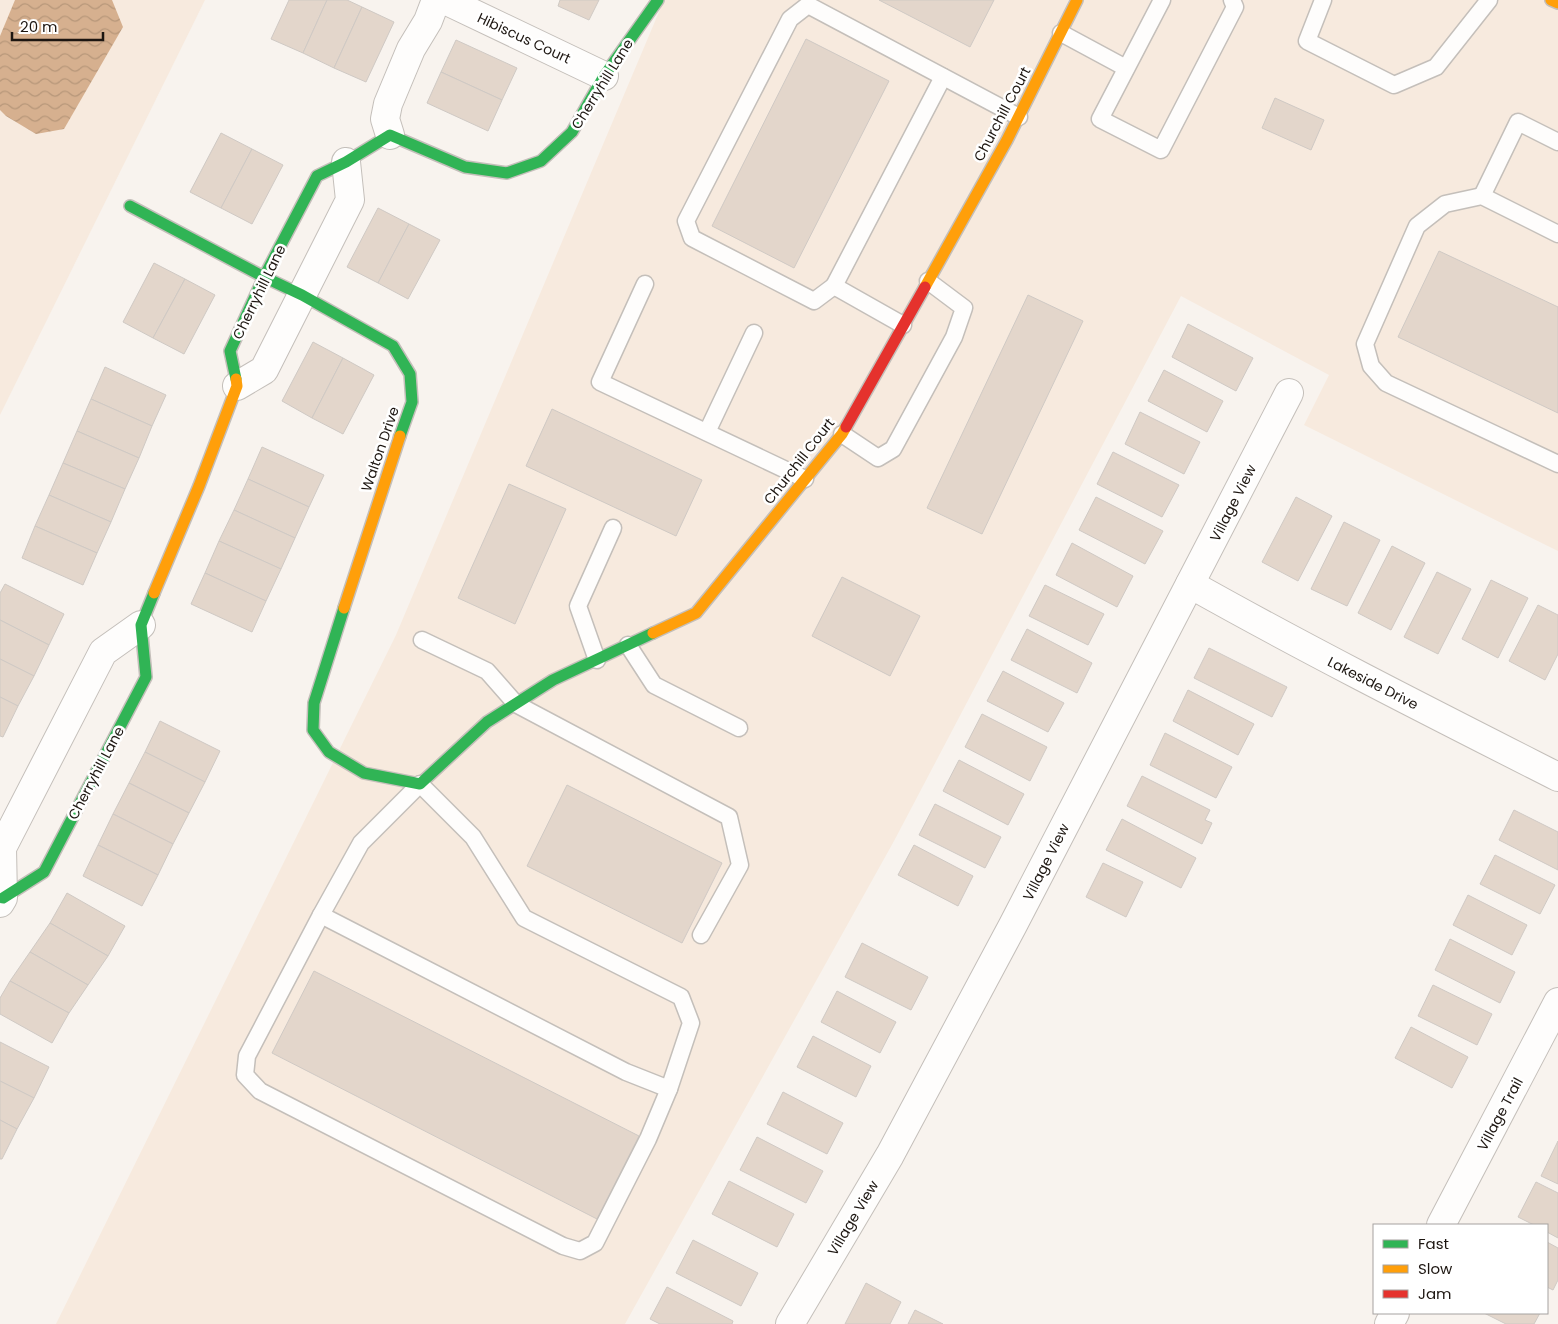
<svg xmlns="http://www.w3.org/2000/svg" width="1558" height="1324" font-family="Poppins,sans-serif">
<defs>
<pattern id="water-waves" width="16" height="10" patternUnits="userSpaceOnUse" patternTransform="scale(1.25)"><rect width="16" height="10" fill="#d6b08f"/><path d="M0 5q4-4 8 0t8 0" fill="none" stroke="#b7977a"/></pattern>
</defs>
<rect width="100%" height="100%" fill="#f8f3ee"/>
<g fill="#f7eade">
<path d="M 0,0 L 205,0 L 0,415 Z"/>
<path d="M 664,0 L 1558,0 L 1558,551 L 1304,425 L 1329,375 L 1181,296 L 894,841 L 625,1324 L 56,1324 L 396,635 Z"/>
</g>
<path fill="url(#water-waves)" d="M 15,0 L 112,0 L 123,27 L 64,129 L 36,134 L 6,116 L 0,110 L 0,36 Z"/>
<g fill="#e3d6cb" stroke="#cfc9c4">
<path d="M 289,0 L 327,0 L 303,53 L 271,39 Z"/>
<path d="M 327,0 L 347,0 L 362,7 L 334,68 L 303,53 Z"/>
<path d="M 560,0 L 599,0 L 589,20 L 558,6 Z"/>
<path d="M 879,0 L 994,0 L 970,47 Z"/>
<path d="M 362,7 L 394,22 L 366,82 L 334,68 Z"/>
<path d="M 806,39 L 889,81 L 794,268 L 712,226 Z"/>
<path d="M 456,40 L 517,68 L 502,100 L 441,72 Z"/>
<path d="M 441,72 L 502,100 L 488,131 L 427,103 Z"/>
<path d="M 1275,98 L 1324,120 L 1311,150 L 1262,128 Z"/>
<path d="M 221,133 L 252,149 L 221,208 L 190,192 Z"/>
<path d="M 252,149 L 283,165 L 252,224 L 221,208 Z"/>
<path d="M 378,208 L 409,224 L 378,283 L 347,267 Z"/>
<path d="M 409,224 L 440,240 L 408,299 L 378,283 Z"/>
<path d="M 1439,251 L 1558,307 L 1558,413 L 1398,337 Z"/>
<path d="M 154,263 L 185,279 L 153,338 L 123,322 Z"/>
<path d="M 185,279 L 215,295 L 184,354 L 153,338 Z"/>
<path d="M 1028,295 L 1083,321 L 982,534 L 927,508 Z"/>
<path d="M 1188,324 L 1253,358 L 1236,391 L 1172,357 Z"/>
<path d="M 313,342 L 343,358 L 312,418 L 282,401 Z"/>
<path d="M 343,358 L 374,375 L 343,434 L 312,418 Z"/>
<path d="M 105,367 L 166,395 L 152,426 L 91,399 Z"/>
<path d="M 1164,370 L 1223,401 L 1207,432 L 1148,401 Z"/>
<path d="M 91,399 L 152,426 L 139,458 L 77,431 Z"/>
<path d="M 552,409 L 702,480 L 676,536 L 526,466 Z"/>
<path d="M 1140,412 L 1200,442 L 1184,474 L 1125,444 Z"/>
<path d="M 77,431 L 139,458 L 125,489 L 63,463 Z"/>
<path d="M 262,447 L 324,475 L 309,507 L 248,479 Z"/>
<path d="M 1113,452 L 1179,485 L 1162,517 L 1097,484 Z"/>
<path d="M 63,463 L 125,489 L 111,522 L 49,495 Z"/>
<path d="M 248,479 L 309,507 L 295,538 L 234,510 Z"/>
<path d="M 509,484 L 566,509 L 515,624 L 458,598 Z"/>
<path d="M 49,495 L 111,522 L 97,553 L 35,526 Z"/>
<path d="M 1096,497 L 1163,531 L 1145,564 L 1079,530 Z"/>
<path d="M 1296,497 L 1332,516 L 1298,581 L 1262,562 Z"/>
<path d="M 234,510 L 295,538 L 281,569 L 219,541 Z"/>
<path d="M 1344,522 L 1380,540 L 1347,606 L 1311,589 Z"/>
<path d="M 35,526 L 97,553 L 83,585 L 22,558 Z"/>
<path d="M 219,541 L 281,569 L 266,601 L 205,573 Z"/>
<path d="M 1072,543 L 1133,576 L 1117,607 L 1056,575 Z"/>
<path d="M 1392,546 L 1425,563 L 1391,630 L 1358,613 Z"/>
<path d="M 1437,572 L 1471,589 L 1438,654 L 1404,637 Z"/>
<path d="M 205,573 L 266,601 L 252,632 L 191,604 Z"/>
<path d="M 842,577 L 920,616 L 890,676 L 812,636 Z"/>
<path d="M 1491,580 L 1528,598 L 1498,658 L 1462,639 Z"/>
<path d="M 5,584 L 64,614 L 49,645 L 0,620 L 0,593 Z"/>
<path d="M 1045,585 L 1104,614 L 1088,645 L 1029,616 Z"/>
<path d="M 1538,605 L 1558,615 L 1558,654 L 1545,680 L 1509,661 Z"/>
<path d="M 0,620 L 49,645 L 34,676 L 0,659 Z"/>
<path d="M 1027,629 L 1092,663 L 1077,693 L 1011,660 Z"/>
<path d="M 1209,648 L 1287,687 L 1272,717 L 1194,678 Z"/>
<path d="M 0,659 L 34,676 L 18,706 L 0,697 Z"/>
<path d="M 1003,671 L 1064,703 L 1048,732 L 987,701 Z"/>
<path d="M 1188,690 L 1254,724 L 1238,755 L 1173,721 Z"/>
<path d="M 0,697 L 18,706 L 3,737 L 0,736 Z"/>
<path d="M 982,714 L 1047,747 L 1030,781 L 965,747 Z"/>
<path d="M 160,721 L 220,751 L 205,782 L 145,752 Z"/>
<path d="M 1165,733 L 1232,767 L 1216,798 L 1150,765 Z"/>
<path d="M 145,752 L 205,782 L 189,813 L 129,783 Z"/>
<path d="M 959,760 L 1024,794 L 1008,825 L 943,791 Z"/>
<path d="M 1142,776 L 1210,810 L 1205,820 L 1212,823 L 1202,844 L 1127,806 Z"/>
<path d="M 129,783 L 189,813 L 173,844 L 113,814 Z"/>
<path d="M 567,785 L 722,863 L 682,943 L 527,866 Z"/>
<path d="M 935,804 L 1001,837 L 985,868 L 919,835 Z"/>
<path d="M 1514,810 L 1558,832 L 1558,870 L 1499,840 Z"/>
<path d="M 113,814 L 173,844 L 158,875 L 98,845 Z"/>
<path d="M 1122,819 L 1196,858 L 1181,888 L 1106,850 Z"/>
<path d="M 98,845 L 158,875 L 142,906 L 83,876 Z"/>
<path d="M 914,845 L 973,876 L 958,906 L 898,875 Z"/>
<path d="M 1495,855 L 1555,885 L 1540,914 L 1480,884 Z"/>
<path d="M 1103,863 L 1143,882 L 1126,917 L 1086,897 Z"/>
<path d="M 67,893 L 125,926 L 108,956 L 50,923 Z"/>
<path d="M 1468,895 L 1527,925 L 1512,955 L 1453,925 Z"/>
<path d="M 50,923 L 108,956 L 88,985 L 30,952 Z"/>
<path d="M 1450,939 L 1515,972 L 1500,1003 L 1435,970 Z"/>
<path d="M 862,943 L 928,977 L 911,1010 L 845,977 Z"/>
<path d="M 30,952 L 88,985 L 69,1013 L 10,981 Z"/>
<path d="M 314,971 L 639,1136 L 597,1219 L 272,1053 Z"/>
<path d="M 10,981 L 69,1013 L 52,1043 L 0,1014 L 0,998 Z"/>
<path d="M 1433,985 L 1492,1014 L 1477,1045 L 1418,1016 Z"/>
<path d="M 837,991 L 896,1022 L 880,1053 L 821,1022 Z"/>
<path d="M 1411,1027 L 1468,1057 L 1452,1088 L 1395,1058 Z"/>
<path d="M 813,1036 L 871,1066 L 856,1097 L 797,1067 Z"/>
<path d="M 0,1042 L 49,1067 L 34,1098 L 0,1081 Z"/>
<path d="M 0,1081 L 34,1098 L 17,1129 L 0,1120 Z"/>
<path d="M 783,1092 L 843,1123 L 827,1154 L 767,1124 Z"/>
<path d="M 0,1120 L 17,1129 L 2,1159 L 0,1159 Z"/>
<path d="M 757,1137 L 823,1171 L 806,1203 L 740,1170 Z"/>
<path d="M 1558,1141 L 1558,1184 L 1541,1176 Z"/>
<path d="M 729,1181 L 794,1214 L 777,1247 L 712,1214 Z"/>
<path d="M 1536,1182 L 1558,1193 L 1558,1238 L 1547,1232 L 1547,1225 L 1534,1225 L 1518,1217 Z"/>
<path d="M 693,1240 L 758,1273 L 741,1306 L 676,1273 Z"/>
<path d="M 1547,1242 L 1558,1248 L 1558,1280 L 1553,1290 L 1547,1287 Z"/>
<path d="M 866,1283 L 901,1302 L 890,1324 L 845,1324 Z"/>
<path d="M 667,1287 L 733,1321 L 732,1324 L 660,1324 L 650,1319 Z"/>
<path d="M 915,1310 L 943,1324 L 908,1324 Z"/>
<path d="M 1484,1313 L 1540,1313 L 1534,1324 L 1506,1324 Z"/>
</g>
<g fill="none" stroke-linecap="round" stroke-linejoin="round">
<g stroke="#c4bfba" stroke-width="19">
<g id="lane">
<path d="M 1162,0 L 1100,119 L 1161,150 L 1235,7 L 1232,0"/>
<path d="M 1323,0 L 1307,41 L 1394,85 L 1436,67 L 1489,0"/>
<path d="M 1061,33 L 1126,68"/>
<path d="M 1482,196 L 1518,122 L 1558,142"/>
<path d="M 1558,234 L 1482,196 L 1445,204 L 1417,226 L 1365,344 L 1371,366 L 1386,383 L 1558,464"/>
<path d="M 645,284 L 600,382 L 805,479"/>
<path d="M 834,286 L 943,77"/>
<path d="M 903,325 L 834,286 L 814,301 L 692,238 L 686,221 L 790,19 L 808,5 L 1019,117"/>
<path d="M 707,432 L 754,333"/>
<path d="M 842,434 L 878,458 L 893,449 L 954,337 L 964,308 L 928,281"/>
<path d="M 422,640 L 487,671 L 516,704 L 729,817 L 740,865 L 701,935"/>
<path d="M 628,645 L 654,685 L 739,728"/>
<path d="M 597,660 L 578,606 L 613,528"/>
<path d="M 420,784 L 473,837 L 524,918 L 681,997 L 691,1023 L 669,1089 L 626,1072 L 321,915 L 361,843 Z"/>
<path d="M 321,915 L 247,1056 L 245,1075 L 260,1091 L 563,1246 L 580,1251 L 595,1243 L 648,1139 L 669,1089"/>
</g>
</g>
<g stroke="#c4bfba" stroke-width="30">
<g id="street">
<path d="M 445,0 L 604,76"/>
<path d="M 390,135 L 385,119 L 388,104 L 411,49 L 428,21 L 436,0"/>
<path d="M 237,386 L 264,370 L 350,200 L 346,162"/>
<path d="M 1190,584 C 1311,652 1434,714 1558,777"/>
<path d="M 0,903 L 3,898 L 2,848 L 103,652 L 141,625"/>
<path d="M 1441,1225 L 1558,1002"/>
<path d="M 790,1324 L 890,1155 L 1013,925 L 1289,393"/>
<path d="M 1389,1324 L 1395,1313"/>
</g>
</g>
<g stroke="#c4bfba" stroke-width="14">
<g id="fast">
<path d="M 130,206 L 264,277 L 302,295 L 393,346 L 410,374 L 412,402 L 400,436"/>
<path d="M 236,379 L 230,351 L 264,277 L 317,176 L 346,162 L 390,135 L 465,167 L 507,173 L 541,161 L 572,132 L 604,76 L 658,0"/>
<path d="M 344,608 L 314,703 L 313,730 L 329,752 L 364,773 L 420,784 L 487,722 L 553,680 L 653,633"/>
<path d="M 3,898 L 44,872 L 146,677 L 141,625 L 154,593"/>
</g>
</g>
<g stroke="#c4bfba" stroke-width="14">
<g id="slow">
<path d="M 1551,0 L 1558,3"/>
<path d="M 925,287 L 1007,140 L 1077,0"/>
<path d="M 154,593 L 199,486 L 237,386 L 236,379"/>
<path d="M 344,608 L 400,436"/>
<path d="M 653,633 L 696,613 L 842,434 L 846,427"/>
</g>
</g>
<g stroke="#c4bfba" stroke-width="14">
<path id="jam" d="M 846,427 L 925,287"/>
</g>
<use href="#lane" stroke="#fefdfc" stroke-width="16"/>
<use href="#street" stroke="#fefdfc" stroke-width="28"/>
<use href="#fast" stroke="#30b455" stroke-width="11"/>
<use href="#slow" stroke="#ff9f0a" stroke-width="11"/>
<use href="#jam" stroke="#e5322d" stroke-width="11"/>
</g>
<g text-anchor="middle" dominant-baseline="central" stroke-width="5" stroke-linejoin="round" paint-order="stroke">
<g font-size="14" fill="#1d1611" stroke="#fff">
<text transform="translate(524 38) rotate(25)">Hibiscus Court</text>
<text transform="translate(602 84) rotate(-58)">Cherryhill Lane</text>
<text transform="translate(1002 114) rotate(-62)">Churchill Court</text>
<text transform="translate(259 292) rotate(-64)">Cherryhill Lane</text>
<text transform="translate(380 449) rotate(-71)">Walton Drive</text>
<text transform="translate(799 461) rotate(-52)">Churchill Court</text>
<text transform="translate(1233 503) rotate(-63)">Village View</text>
<text transform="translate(1373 683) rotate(27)">Lakeside Drive</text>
<text transform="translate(96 773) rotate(-62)">Cherryhill Lane</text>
<text transform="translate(1046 862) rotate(-63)">Village View</text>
<text transform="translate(1500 1114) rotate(-62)">Village Trail</text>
<text transform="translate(853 1218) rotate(-59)">Village View</text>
</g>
</g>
<rect x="1373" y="1224" width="175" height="90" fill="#ffffff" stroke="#a5a2a0"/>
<rect x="1383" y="1240" width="25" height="8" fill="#30b455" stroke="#a5a2a0"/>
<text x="1418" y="1249" font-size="15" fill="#1d1611">Fast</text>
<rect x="1383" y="1265" width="25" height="8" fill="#ff9f0a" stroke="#a5a2a0"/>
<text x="1418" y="1274" font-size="15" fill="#1d1611">Slow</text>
<rect x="1383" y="1290" width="25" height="8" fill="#e5322d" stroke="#a5a2a0"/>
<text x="1418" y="1299" font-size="15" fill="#1d1611">Jam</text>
<path d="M12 32v8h91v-8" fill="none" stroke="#1d1611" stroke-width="2.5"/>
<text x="20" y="32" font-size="15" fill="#1d1611" stroke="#ffffff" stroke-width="4" paint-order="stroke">20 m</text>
</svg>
